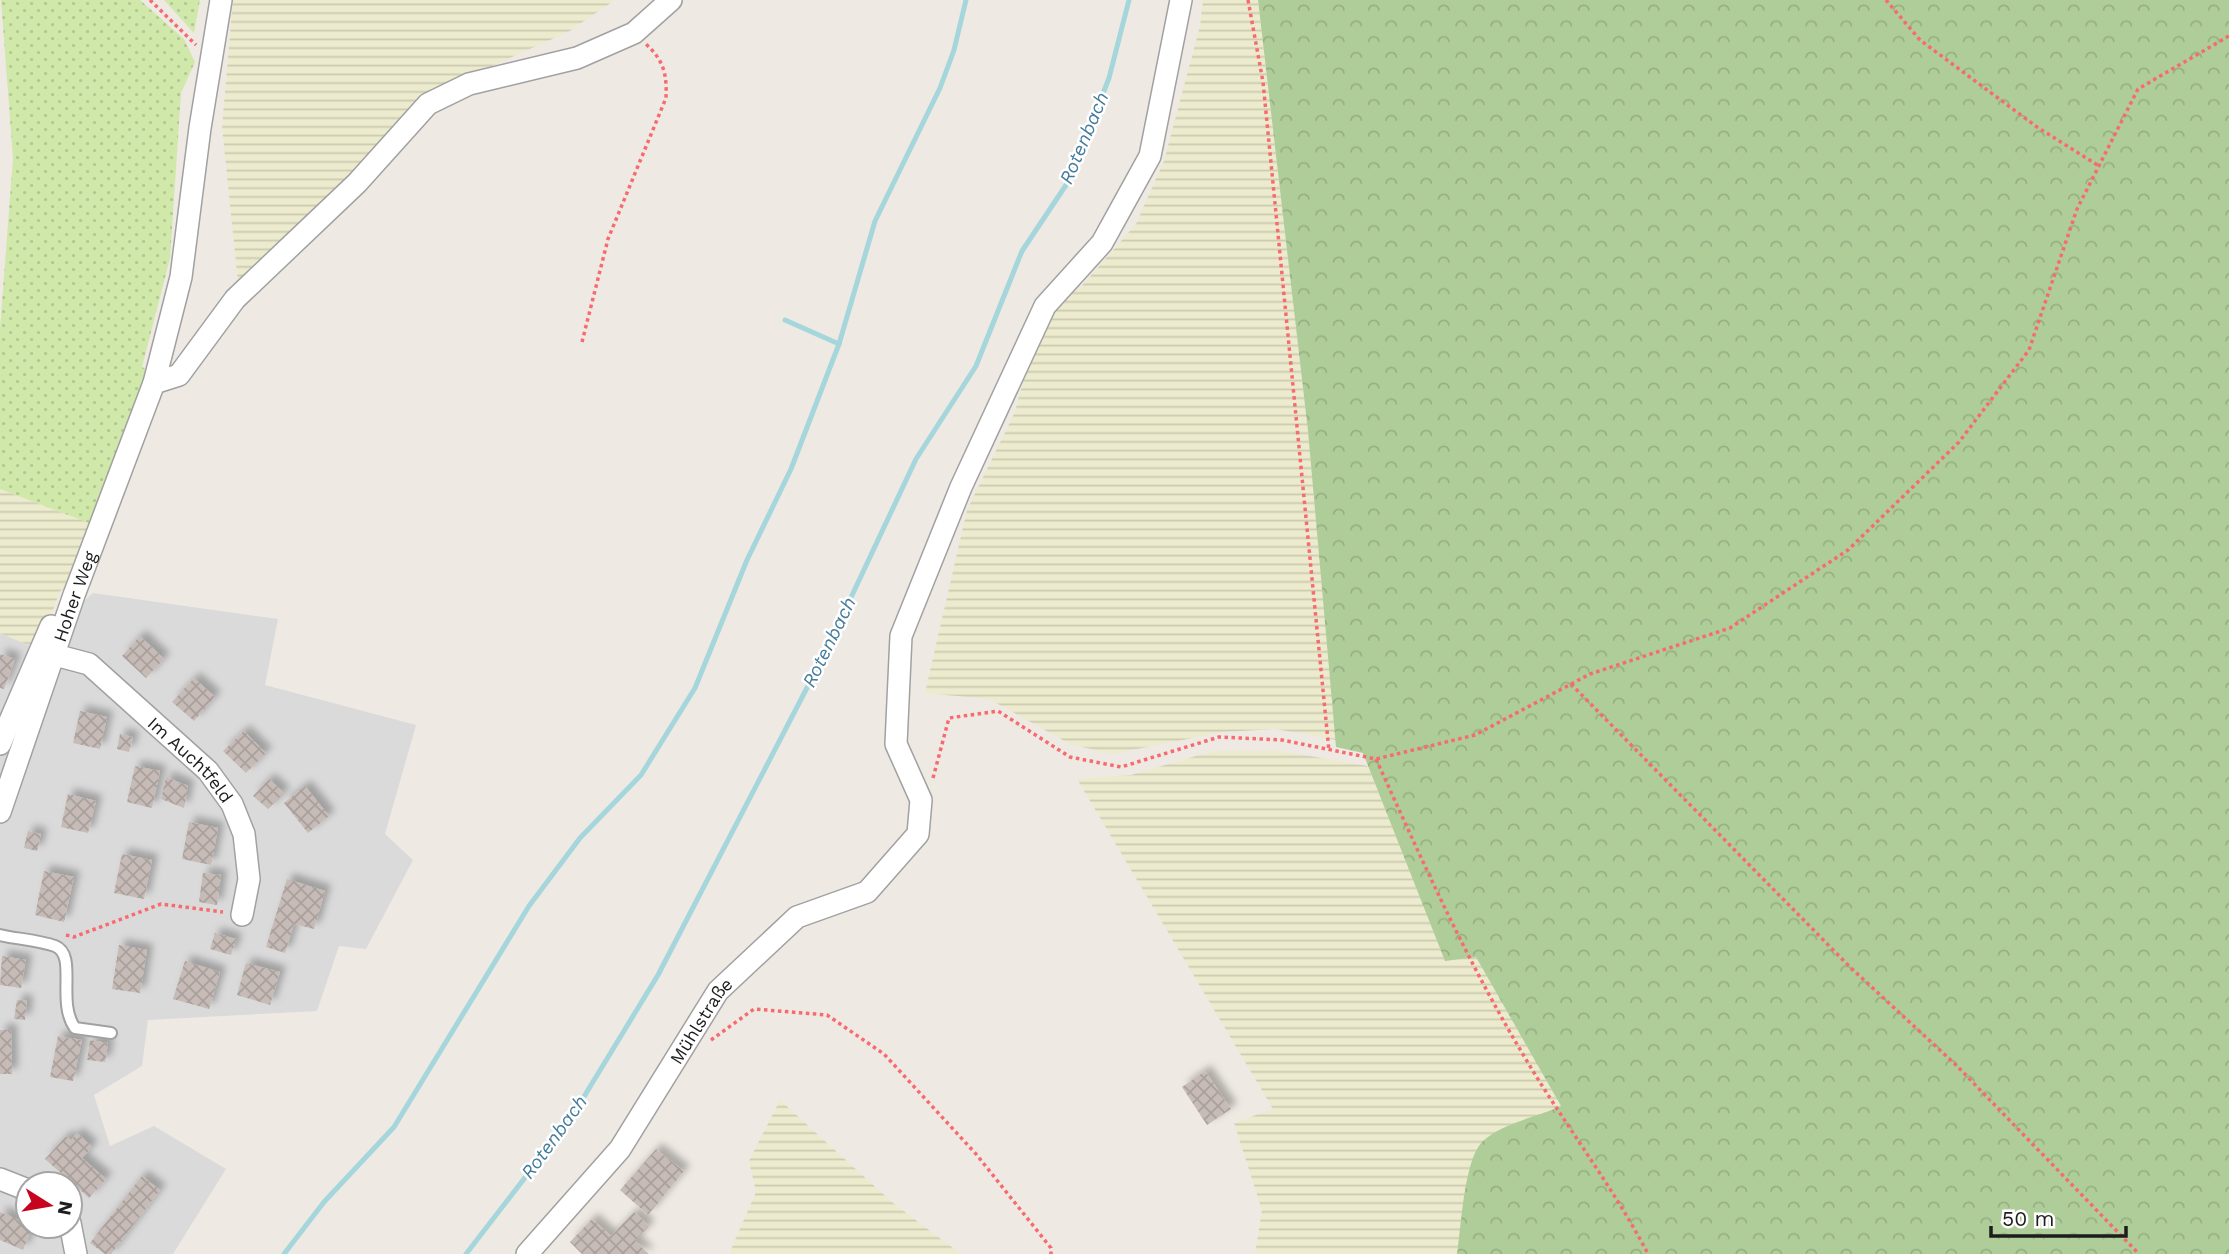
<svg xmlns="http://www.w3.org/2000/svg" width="2229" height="1254" font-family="'Work Sans',sans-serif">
<defs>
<pattern id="farmland-rules" width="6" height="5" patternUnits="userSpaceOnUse" patternTransform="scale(1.75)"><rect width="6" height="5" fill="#edebce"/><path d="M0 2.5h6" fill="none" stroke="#cbc9b0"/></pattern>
<pattern id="grass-dots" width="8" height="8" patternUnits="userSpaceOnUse" patternTransform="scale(1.75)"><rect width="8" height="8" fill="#d0e8a9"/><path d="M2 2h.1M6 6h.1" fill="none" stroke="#b2c791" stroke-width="1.8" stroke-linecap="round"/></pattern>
<pattern id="forest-crowns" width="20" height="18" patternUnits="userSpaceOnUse" patternTransform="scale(1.75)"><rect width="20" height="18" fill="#afcd98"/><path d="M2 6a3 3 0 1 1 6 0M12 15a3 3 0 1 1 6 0" fill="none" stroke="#96b083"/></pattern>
<pattern id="building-cross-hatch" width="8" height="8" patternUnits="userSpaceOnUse" patternTransform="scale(1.75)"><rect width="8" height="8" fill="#c6bbb6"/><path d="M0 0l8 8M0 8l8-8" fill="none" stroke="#aaa09c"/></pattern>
<filter id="shadow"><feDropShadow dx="6" dy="-6" stdDeviation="3.5" flood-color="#0004"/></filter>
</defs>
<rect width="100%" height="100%" fill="#eee9e3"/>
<path fill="#dbdada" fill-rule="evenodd" d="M 93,593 L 278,619 L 265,685 L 416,725 L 385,834 L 413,860 L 366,949 L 339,946 L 317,1011 L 148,1020 L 142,1066 L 94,1095 L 110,1146 L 154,1126 L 226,1169 L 173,1254 L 0,1254 L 0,633 L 33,647 ZM 28,1184 L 70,1184 L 70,1226 L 28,1226 Z"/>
<g fill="url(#farmland-rules)">
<path d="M 233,0 L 615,0 L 568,32 L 456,82 L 239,292 L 222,127 Z"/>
<path d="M 1203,0 L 1258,0 L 1308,431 L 1336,740 L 1276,729 L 1223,732 L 1112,754 L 1070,744 L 989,699 L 925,693 L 967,510 L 1015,412 L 1028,362 L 1055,300 L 1080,288 L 1136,224 L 1164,161 L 1200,26 Z"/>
<path d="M 0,489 L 92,524 L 71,584 L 60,591 L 42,639 L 33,647 L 0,633 Z"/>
<path d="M 1213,751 L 1281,751 L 1368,766 L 1445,960 L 1476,956 L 1561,1106 L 1501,1130 L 1481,1143 L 1471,1167 L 1457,1254 L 1255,1254 L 1262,1210 L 1234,1123 L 1273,1109 L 1077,779 L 1131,775 Z"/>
<path d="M 780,1100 L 893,1203 L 961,1254 L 729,1254 L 756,1192 L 749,1161 Z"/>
</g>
<g fill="url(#grass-dots)">
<path d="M 1,0 L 140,0 L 184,39 L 195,62 L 181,93 L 170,258 L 142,367 L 149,371 L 92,524 L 0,489 L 0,329 L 13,158 Z"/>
<path d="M 164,0 L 200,0 L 194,33 Z"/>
</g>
<path fill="url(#forest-crowns)" d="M 1258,0 L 2229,0 L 2229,1254 L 1457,1254 C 1461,1228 1464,1160 1482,1142 C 1501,1123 1538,1117 1561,1106 L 1476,957 L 1445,961 L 1363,753 L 1336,747 L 1308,431 Z"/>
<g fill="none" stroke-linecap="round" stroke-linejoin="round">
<g stroke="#a4d6db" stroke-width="5">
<path d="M 785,320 L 839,344"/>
<path d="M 284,1254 L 324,1202 L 394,1127 L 529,906 L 580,838 L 641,775 L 695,688 L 747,560 L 791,469 L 839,344 L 875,221 L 940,88 L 954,50 L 966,0"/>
<path d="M 466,1254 L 571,1118 L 658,975 L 824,655 L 916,459 L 976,366 L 1022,251 L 1070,179 L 1109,78 L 1129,0"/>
</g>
</g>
<g fill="url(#building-cross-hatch)" filter="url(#shadow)">
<path d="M 140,636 L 164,659 L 146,678 L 122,656 Z"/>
<path d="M 0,654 L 15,659 L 4,689 L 0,688 Z"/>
<path d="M 194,678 L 215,697 L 194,721 L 172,702 Z"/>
<path d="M 80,711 L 107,717 L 100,749 L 73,743 Z"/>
<path d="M 244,731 L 266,753 L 246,773 L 223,751 Z"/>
<path d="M 120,734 L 133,737 L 129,752 L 117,749 Z"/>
<path d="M 135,766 L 160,771 L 152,808 L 127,802 Z"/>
<path d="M 166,777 L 188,786 L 184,808 L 161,799 Z"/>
<path d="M 269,779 L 284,793 L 268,809 L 253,796 Z"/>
<path d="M 305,786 L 329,816 L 308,833 L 284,803 Z"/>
<path d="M 68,794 L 96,801 L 88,833 L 61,827 Z"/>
<path d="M 189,822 L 218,828 L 211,865 L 182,859 Z"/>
<path d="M 28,831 L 41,834 L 37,851 L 24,848 Z"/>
<path d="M 122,854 L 152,860 L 144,899 L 114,893 Z"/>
<path d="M 44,871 L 74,877 L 64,922 L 35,915 Z"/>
<path d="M 203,873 L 221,875 L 217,905 L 199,902 Z"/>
<path d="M 287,879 L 325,891 L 314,929 L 294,924 L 285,953 L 266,947 Z"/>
<path d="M 215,933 L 236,939 L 231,955 L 210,949 Z"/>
<path d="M 119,945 L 147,950 L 140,993 L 112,989 Z"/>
<path d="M 2,956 L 26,960 L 21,988 L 0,985 Z"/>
<path d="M 185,961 L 220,972 L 209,1009 L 173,999 Z"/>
<path d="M 246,963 L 280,972 L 270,1005 L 237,995 Z"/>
<path d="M 17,1000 L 27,1001 L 25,1020 L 14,1019 Z"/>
<path d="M 0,1030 L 11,1030 L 12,1074 L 0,1074 Z"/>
<path d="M 58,1036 L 82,1040 L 73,1081 L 50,1077 Z"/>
<path d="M 90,1040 L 108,1043 L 105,1062 L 87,1060 Z"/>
<path d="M 1205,1071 L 1231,1109 L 1207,1125 L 1182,1087 Z"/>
<path d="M 77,1133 L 92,1147 L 82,1158 L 106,1179 L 89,1198 L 45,1159 L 66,1136 L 71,1140 Z"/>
<path d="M 656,1149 L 684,1171 L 648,1215 L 620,1190 Z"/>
<path d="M 142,1176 L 160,1190 L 111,1254 L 105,1254 L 90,1243 Z"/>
<path d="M 0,1212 L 33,1226 L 23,1250 L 0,1240 Z"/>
<path d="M 634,1212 L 649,1226 L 635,1241 L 649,1254 L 582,1254 L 570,1242 L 592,1219 L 611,1236 Z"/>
</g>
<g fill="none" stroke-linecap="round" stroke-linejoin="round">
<g stroke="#a1a1a1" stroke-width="14">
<path id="service" d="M 0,935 C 17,939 38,940 55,946 C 78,955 56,1002 75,1028 L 111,1033"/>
</g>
<g stroke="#a1a1a1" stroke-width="24">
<g id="minor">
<path d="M 154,383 L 179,375 L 235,299 L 357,183 L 428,104 L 469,84 L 577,58 L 634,33 L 671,0"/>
<path id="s1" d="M 55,655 L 89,664 L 208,771 L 232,804 L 244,834 L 249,879 L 242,915"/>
<path d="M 0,744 L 51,626"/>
<path id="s2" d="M 0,812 L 74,595 L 154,383 L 181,277 L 200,128 L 221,0"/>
<path d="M 0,1179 L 28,1190"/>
<path d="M 70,1223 L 76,1254"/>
<path id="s3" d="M 527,1254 L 620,1149 L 718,991 L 797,917 L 867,892 L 918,834 L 921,800 L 896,744 L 901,636 L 961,487 L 1045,306 L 1102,243 L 1150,156 L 1181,0"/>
</g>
</g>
<g stroke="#f76b6f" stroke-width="3.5" stroke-dasharray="3.5 3.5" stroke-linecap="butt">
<path d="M 150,0 L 196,45"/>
<path d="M 1248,0 L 1263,82 L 1329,751"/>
<path d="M 1886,0 L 1920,40 L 2037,127 L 2099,166"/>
<path d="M 582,342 L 608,239 L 666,98 C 667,74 664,61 646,44"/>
<path d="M 1571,684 L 1851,968 L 1956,1065 L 2139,1254"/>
<path d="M 1376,759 C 1421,858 1465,957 1521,1051 C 1561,1120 1611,1183 1648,1254"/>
<path d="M 933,778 L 949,718 L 998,711 L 1070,757 L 1121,767 L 1219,737 L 1282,740 L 1376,759 L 1475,735 L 1590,674 L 1730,628 L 1848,550 L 1959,442 L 2029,350 L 2077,209 L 2138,89 L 2229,36"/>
<path d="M 66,935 L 74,937 L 161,904 L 223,912"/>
<path d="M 711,1040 L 754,1009 L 827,1015 L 884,1054 L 976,1154 L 1051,1248 L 1051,1254"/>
</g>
<use href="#service" stroke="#fff" stroke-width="10"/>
<use href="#minor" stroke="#fff" stroke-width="21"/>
</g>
<g text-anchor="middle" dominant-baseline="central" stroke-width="5" stroke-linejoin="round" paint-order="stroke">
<g font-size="18" fill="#1d1d1d" stroke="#fff">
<text stroke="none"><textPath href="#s2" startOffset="228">Hoher Weg</textPath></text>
<text stroke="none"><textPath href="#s1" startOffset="175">Im Auchtfeld</textPath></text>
<text stroke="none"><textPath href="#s3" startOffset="292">Mühlstraße</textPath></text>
</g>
<g font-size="19" font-style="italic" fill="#457c9c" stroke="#fff">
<text transform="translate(1084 138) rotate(-67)">Rotenbach</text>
<text transform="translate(829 642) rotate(-64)">Rotenbach</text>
<text transform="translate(554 1137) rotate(-54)">Rotenbach</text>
</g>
</g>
<g transform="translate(49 1205) rotate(101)"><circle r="33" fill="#ffffff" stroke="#a5a5a5" stroke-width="2"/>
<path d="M0-5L12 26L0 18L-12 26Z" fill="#c6041d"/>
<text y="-10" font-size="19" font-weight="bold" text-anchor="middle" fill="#1d1d1d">N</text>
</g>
<path d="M1991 1226v10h135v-10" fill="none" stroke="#1d1d1d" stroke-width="3.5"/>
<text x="2002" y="1226" font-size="21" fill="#1d1d1d" stroke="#ffffff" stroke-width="5" paint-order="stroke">50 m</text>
</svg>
